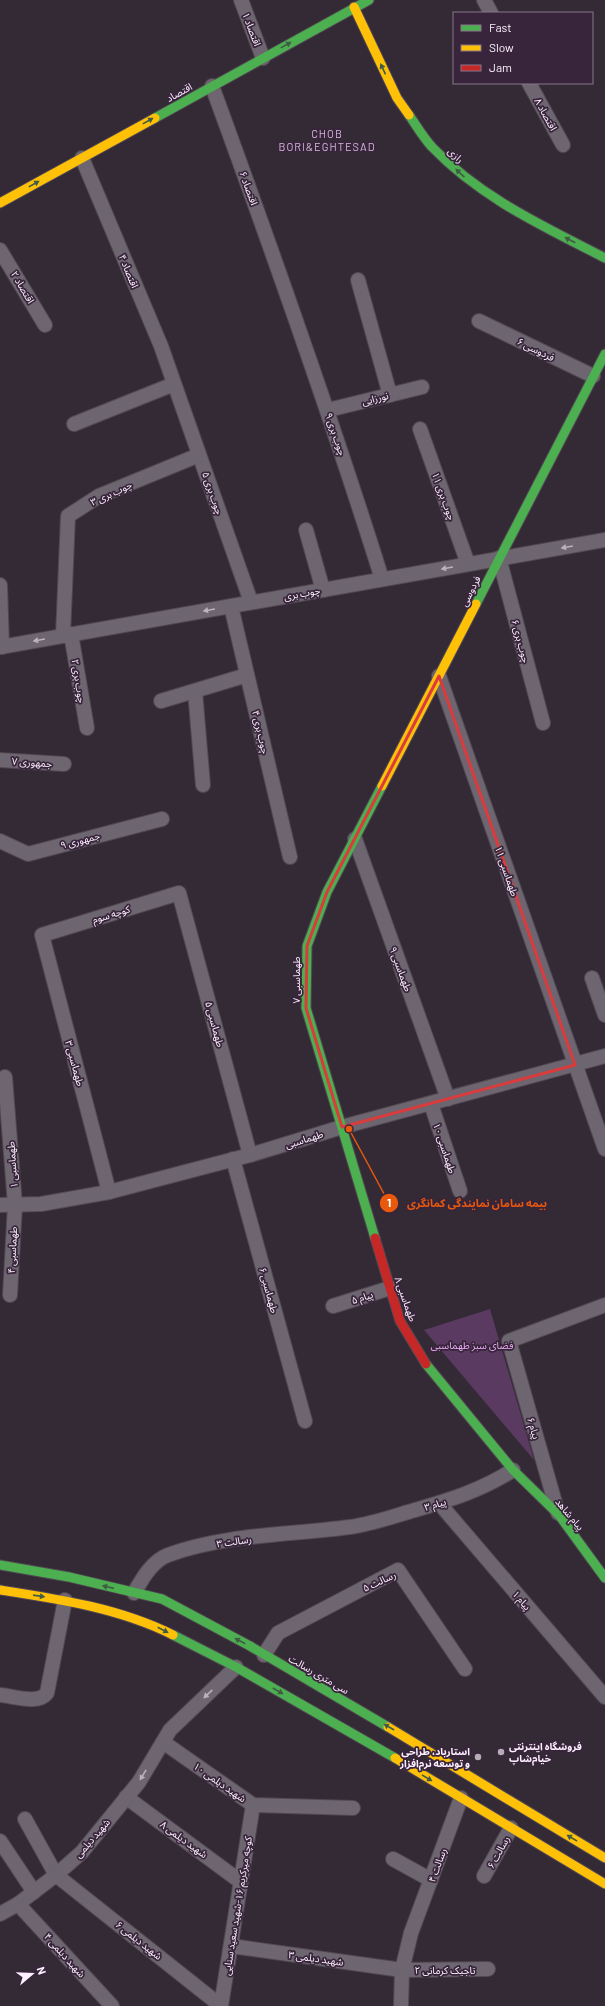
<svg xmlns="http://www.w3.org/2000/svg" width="605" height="2006" font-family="Barlow,'Noto Sans Arabic',sans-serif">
<rect width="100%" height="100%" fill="#342a36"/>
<path fill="#5a3a60" d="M 490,1309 L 534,1460 L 424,1330 Z"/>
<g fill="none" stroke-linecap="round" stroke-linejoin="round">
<g stroke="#514852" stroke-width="16">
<g id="street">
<path d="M 241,0 L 263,58"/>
<path d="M 484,0 L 491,13"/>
<path d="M 529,83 L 563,145"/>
<path d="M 212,86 C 272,250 330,413 382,579"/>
<path d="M 82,158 L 161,346 L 251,602"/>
<path d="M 0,250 L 45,325"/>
<path d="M 358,280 L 390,395"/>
<path d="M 479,321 L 593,376"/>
<path d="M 328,410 L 422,387"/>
<path d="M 74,424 L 174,384"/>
<path d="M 420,429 L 468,564"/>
<path d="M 306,530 L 323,590"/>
<path d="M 499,558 L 543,723"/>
<path d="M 0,585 L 2,647"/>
<path d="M 231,606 L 290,857"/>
<path d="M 71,634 L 87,728"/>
<path d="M 63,636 L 68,516 L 99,496 L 199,455"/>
<path d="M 0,647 L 605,540"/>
<path d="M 439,676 L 605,1149"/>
<path d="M 195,691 L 203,785"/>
<path d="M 161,701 L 247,675"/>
<path d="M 0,760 L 64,764"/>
<path d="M 355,839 L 448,1099"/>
<path d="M 0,841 L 28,854 L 162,819"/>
<path d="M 592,978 L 605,1015"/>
<path d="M 5,1077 L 15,1205 L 10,1295"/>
<path d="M 431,1104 L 460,1191"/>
<path d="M 233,1159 L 305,1421"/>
<path d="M 109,1192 L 42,935 L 179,893 L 250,1155"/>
<path d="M 0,1205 L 41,1204 L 109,1192 L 250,1155 L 342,1127 L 605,1056"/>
<path d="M 333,1306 L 390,1288"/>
<path d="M 439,1503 L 605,1697"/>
<path d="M 558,1513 L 509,1341 L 605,1305"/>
<path d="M 134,1593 C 142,1579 152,1561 168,1555 C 225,1534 290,1535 350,1527 C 372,1524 394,1516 415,1510 C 450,1500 482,1490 513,1470"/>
<path d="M 264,1655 L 278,1633 L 398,1570 L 465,1669"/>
<path d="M 0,1695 C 14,1696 38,1705 47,1693 L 65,1600"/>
<path d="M 163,1742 L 253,1805 L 353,1808"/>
<path d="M 126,1797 L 241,1882"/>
<path d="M 25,1819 L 56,1875 L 221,2006"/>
<path d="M 0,1841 L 34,1892"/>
<path d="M 393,1859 L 431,1880"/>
<path d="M 484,1876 L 511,1828"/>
<path d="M 18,1904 L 112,2006"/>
<path d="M 0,1914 L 18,1904 L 56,1875 L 82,1852 L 139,1782 L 170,1730 L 236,1667"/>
<path d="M 231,1946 L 402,1970 L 488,1969"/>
<path d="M 221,2006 L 253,1805"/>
<path d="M 401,2006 L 402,1970 L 411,1933 L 461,1798"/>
</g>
</g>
<g stroke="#514852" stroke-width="11">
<g id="fast">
<path d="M 409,115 C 416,125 423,137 432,147 C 481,198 543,226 605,258"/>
<path d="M 155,118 L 369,0"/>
<path d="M 476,604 L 605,354"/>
<path d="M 375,1238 L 306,1008 L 307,946 L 327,892 L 382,786"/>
<path d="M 426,1364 L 513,1470 L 559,1515 L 605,1578"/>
<path d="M 0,1565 L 69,1577 L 162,1599 L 250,1646 L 388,1727"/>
<path d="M 173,1635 L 236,1667 L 395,1758"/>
</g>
</g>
<g stroke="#514852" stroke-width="11">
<g id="slow">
<path d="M 354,7 L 397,98 L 409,115"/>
<path d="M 0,203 L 155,118"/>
<path d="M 382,786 L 476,604"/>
<path d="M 0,1590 C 58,1599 119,1608 173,1635"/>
<path d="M 388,1727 L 605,1858"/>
<path d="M 395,1758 L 605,1884"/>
</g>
</g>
<g stroke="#514852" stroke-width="11">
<path id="jam" d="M 375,1238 L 400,1321 L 426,1364"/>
</g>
<use href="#street" stroke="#6d656f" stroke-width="14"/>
<use href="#fast" stroke="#4caf50" stroke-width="9"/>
<use href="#slow" stroke="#ffc107" stroke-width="9"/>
<use href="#jam" stroke="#c62828" stroke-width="9"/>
</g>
<defs><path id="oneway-solid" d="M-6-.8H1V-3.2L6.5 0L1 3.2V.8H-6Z"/></defs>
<g fill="#405c43">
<use href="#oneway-solid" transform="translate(286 45) rotate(-29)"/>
<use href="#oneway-solid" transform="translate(383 69) rotate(-115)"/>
<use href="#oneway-solid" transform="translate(148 121) rotate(-29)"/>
<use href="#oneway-solid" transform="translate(460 173) rotate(-137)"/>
<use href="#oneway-solid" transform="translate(34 184) rotate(-29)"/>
<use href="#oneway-solid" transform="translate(570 240) rotate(-153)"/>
<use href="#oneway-solid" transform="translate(108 1587) rotate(-167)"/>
<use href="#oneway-solid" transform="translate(39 1596) rotate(8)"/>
<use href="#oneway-solid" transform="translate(163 1630) rotate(27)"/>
<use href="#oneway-solid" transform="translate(240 1641) rotate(-152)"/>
<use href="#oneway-solid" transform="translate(278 1691) rotate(30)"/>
<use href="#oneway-solid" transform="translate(389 1727) rotate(-150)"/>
<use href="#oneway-solid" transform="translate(427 1778) rotate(31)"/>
<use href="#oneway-solid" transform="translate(572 1838) rotate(-149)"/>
</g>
<g fill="#bcb1be">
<use href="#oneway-solid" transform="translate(567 547) rotate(170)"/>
<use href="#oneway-solid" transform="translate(447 568) rotate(170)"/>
<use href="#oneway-solid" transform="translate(209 610) rotate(170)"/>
<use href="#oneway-solid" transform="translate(39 640) rotate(170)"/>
<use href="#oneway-solid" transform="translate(208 1694) rotate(137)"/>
<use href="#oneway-solid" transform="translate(143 1775) rotate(121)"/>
</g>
<path fill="none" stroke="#da3c3e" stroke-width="3" stroke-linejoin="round" d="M 439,676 L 575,1065 L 342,1127 L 306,1008 L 307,946 L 327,892 Z"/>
<g fill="#b7abb9" stroke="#38253b" stroke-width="1.5">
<circle cx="501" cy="1752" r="4"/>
<circle cx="478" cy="1757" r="4"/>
</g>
<g text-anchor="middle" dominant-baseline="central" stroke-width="3.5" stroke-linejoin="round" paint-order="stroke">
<g font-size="10" fill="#fdf0ff" stroke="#38253b">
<text transform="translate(252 29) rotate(69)">۱ اقتصاد</text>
<text transform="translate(179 92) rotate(-29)">اقتصاد</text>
<text transform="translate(546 114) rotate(61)">۸ اقتصاد</text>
<text transform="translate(456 155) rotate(43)">رازی</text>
<text transform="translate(249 188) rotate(70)">۶ اقتصاد</text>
<text transform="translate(129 271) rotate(67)">۴ اقتصاد</text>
<text transform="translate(23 287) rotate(59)">۲ اقتصاد</text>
<text transform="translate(536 349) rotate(26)">فردوسی ۶</text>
<text transform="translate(375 398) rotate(-14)">نورزایی</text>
<text transform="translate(336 434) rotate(71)">۹ چوب بری</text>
<text transform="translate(111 493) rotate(-25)">۳ چوب بری</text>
<text transform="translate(213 493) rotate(71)">۵ چوب بری</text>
<text transform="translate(444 496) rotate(70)">۱۱ چوب بری</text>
<text transform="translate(470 591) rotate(-63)">فردوسی</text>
<text transform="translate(302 593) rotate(-10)">چوب بری</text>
<text transform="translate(521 641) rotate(75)">۶ چوب بری</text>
<text transform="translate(79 681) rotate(81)">۲ چوب بری</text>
<text transform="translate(261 732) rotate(77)">۴ چوب بری</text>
<text transform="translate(32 762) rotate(4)">۷ جمهوری</text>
<text transform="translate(80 840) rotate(-15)">۹ جمهوری</text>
<text transform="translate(507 871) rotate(71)">۱۱ طهماسبی</text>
<text transform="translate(111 914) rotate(-17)">کوچه سوم</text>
<text transform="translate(401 969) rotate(70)">۹ طهماسبی</text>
<text transform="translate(296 980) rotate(-90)">۷ طهماسبی</text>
<text transform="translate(215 1024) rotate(75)">۵ طهماسبی</text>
<text transform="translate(75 1063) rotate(75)">۳ طهماسبی</text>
<text transform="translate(304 1139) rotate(-17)">طهماسبی</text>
<text transform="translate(445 1148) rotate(72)">۱۰ طهماسبی</text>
<text transform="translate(12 1165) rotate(-94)">۱ طهماسبی</text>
<text transform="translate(12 1250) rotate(-87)">۴ طهماسبی</text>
<text transform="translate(269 1290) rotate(75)">۶ طهماسبی</text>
<text transform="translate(362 1297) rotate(-18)">۵ پیام</text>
<text transform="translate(406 1299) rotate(71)">۸ طهماسبی</text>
<text transform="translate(534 1428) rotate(74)">۶ پیام</text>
<text transform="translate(435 1504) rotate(-17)">۳ پیام</text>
<text transform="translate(570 1514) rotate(50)">پیام شاهد</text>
<text transform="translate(234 1541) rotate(-8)">۳ رسالت</text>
<text transform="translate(379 1581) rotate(-25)">۵ رسالت</text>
<text transform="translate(522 1600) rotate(49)">۱ پیام</text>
<text transform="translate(319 1674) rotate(30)">سی متری رسالت</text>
<text transform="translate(220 1782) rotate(35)">۱۰ شهید دیلمی</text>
<text transform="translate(92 1838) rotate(-49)">شهید دیلمی</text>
<text transform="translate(184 1839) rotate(36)">۸ شهید دیلمی</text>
<text transform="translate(498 1852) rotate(-61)">۶ رسالت</text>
<text transform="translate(437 1865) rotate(-70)">۴ رسالت</text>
<text transform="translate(237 1906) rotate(-81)">کوچه میرکریم ۱۶-شهید سعید سنایی</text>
<text transform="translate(139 1940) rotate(38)">۶ شهید دیلمی</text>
<text transform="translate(65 1955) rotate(48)">۴ شهید دیلمی</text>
<text transform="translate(316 1958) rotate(8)">شهید دیلمی ۳</text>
<text x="445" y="1970">تاجیک کرمانی ۲</text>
</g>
<g font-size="10" fill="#e5aaef" stroke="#38253b">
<text x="472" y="1345">فضای سبز طهماسبی</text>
</g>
<g font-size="10" font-weight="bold" fill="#fdf0ff" stroke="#38253b" text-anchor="start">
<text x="509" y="1746">فروشگاه اینترنتی<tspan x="509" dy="12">خیام‌شاپ</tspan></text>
<text x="470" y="1751" text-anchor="end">استارباد، طراحی<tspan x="470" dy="12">و توسعه نرم‌افزار</tspan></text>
</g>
<g font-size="11" letter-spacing="1" fill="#d0b8d5" stroke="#38253b">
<text x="327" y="133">CHOB<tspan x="327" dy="13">BORI&amp;EGHTESAD</tspan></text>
</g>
</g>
<path fill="none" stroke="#e8590c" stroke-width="1.5" d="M349 1129L389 1203"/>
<g fill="#e8590c" stroke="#38253b" stroke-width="1.5">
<circle cx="349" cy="1129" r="4"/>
<circle cx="389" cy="1203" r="10"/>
</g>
<g font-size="12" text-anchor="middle" font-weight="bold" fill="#fff">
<text x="389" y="1207">1</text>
</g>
<g font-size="11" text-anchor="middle" font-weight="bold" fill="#e8590c" stroke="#38253b" stroke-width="3.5" stroke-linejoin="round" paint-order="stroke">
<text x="477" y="1207">بیمه سامان نمایندگی کمانگری</text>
</g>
<rect x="453" y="12" width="140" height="72" fill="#38253b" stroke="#877689"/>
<rect x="461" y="25" width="20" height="6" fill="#4caf50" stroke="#877689"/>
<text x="489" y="32" font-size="12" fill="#fdf0ff">Fast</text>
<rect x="461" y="45" width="20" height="6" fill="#ffc107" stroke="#877689"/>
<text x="489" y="52" font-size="12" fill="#fdf0ff">Slow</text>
<rect x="461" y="65" width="20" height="6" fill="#c62828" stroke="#877689"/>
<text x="489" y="72" font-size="12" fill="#fdf0ff">Jam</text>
<g transform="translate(32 1974) rotate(71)" stroke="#38253b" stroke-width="3" paint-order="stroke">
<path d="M0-3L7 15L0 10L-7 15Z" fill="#fdf0ff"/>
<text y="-6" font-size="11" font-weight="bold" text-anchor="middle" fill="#fdf0ff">N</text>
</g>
</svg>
